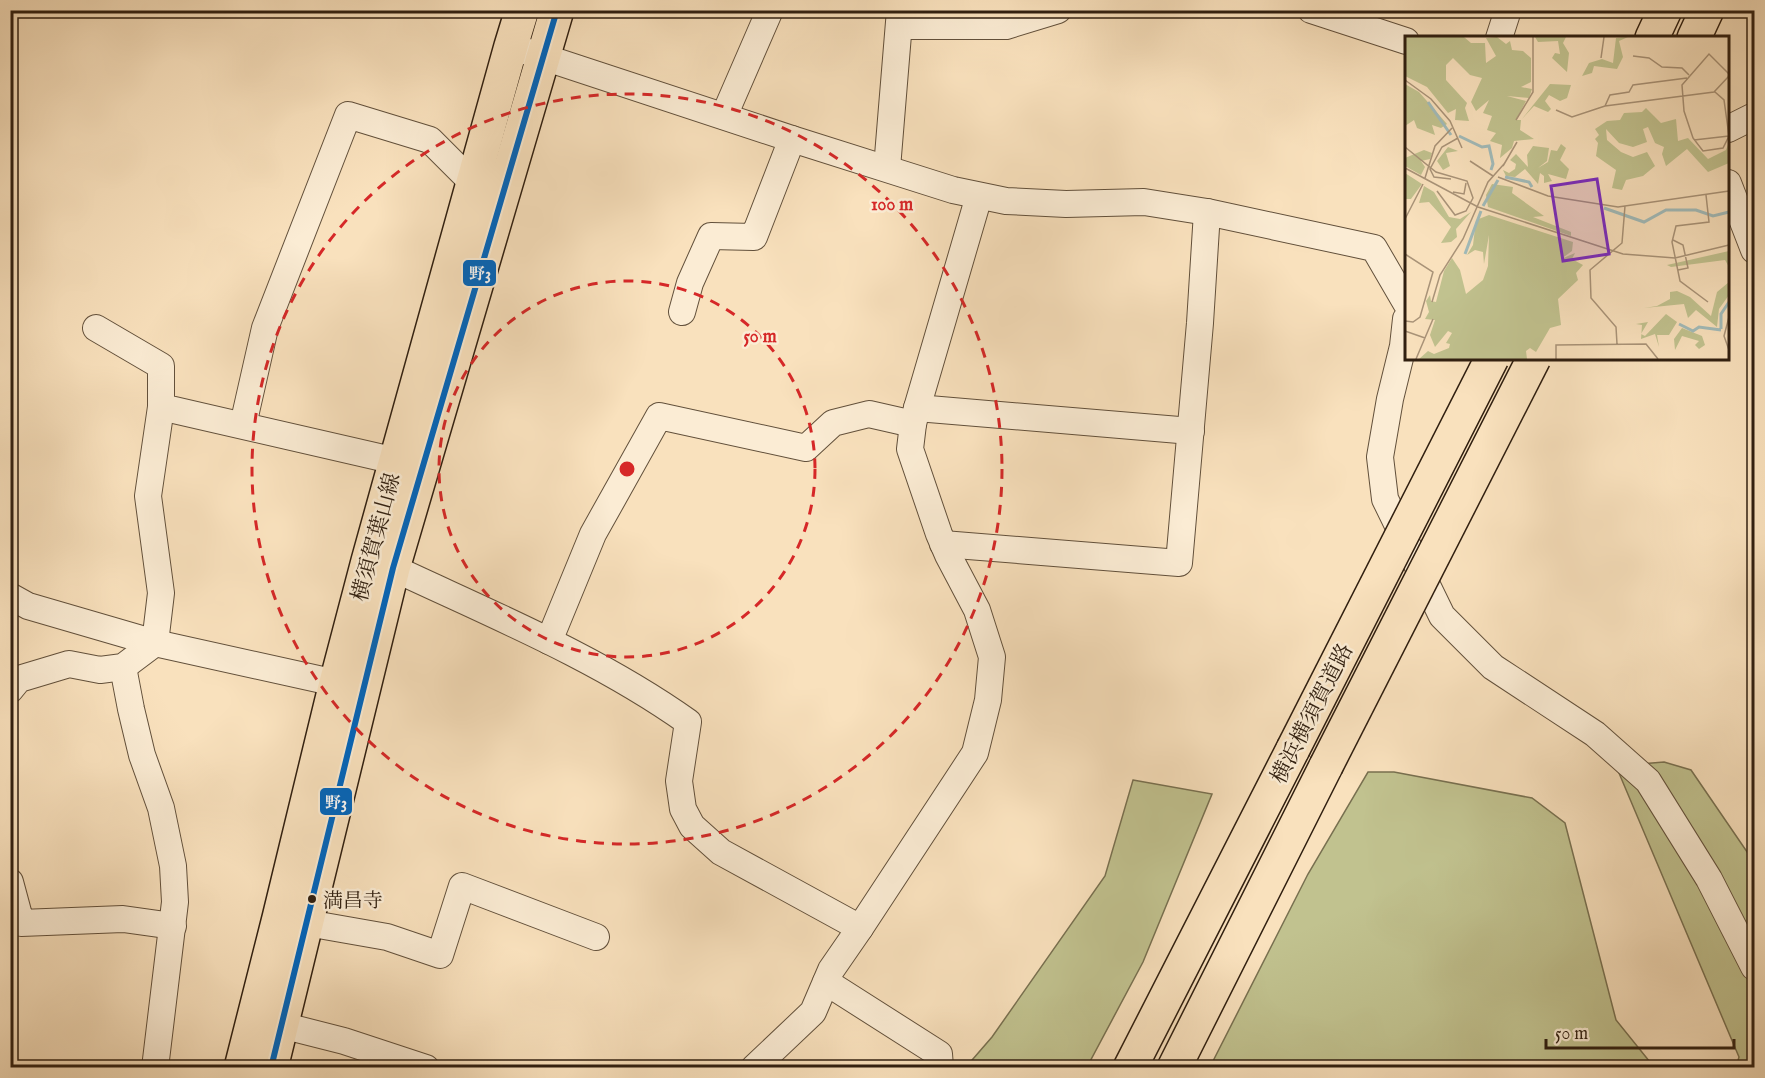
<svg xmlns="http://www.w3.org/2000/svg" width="1765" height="1078" viewBox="0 0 1765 1078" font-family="'IM FELL English','Noto Serif JP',serif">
<rect width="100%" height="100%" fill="#f9e1bd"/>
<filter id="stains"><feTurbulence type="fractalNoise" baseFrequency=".00333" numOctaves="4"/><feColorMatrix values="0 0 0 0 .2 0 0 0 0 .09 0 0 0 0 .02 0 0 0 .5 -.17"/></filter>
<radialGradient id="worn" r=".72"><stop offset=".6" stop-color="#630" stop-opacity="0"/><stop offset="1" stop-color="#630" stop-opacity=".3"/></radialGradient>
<g fill="#c1c28f" stroke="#787050" stroke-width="1.5">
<path d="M 1664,762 L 1691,770 L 1754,862 L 1754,1067 L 1736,1067 L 1739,1057 L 1616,766 Z"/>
<path d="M 1368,772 L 1394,772 L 1532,798 L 1565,823 L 1616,1020 L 1654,1067 L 1210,1067 L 1308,874 Z"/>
<path d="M 1133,780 L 1212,794 L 1143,962 L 1087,1067 L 966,1067 L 992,1037 L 1105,876 Z"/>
</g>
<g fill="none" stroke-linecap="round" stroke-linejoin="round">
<g stroke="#62503b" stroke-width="28">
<g id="street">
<path d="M 1311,10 L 1406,41"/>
<path d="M 899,26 L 1006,26 L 1058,10"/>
<path d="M 1499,38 L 1508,10"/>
<path d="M 525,51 L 792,139 L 953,190 L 1006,201 L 1066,204 L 1144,202 L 1207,212 L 1374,248 L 1406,303"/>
<path d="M 724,116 L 770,10"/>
<path d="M 1728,129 L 1754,116"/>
<path d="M 887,168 L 900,10"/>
<path d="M 1728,183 L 1754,250"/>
<path d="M 682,312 L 690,283 L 711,236 L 754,237 L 792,139"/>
<path d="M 1406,319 L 1403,346 L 1390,399 L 1380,457 L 1385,499 L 1442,616 L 1493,667 L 1595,734 L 1648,781 L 1709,879 L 1754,967"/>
<path d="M 96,328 L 161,366 L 161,407 L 396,461"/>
<path d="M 917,408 L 1191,431"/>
<path d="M 243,425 L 265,328 L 348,115 L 430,140 L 473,183"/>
<path d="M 943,544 L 1179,563 L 1200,323 L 1207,212"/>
<path d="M 375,563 L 393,568 C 493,615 598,658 688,722 L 679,781 L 683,809 L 692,826 L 721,852 L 860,928"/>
<path d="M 10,596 L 28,606 L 155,643 L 336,683"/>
<path d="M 549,641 L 593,534 L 659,416 L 806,448 L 833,423 L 869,414 L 913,424"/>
<path d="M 123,667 L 131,709 L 142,755 L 161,808 L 173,866 L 175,902 L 155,1068"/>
<path d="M 10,690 L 19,679 L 69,664 L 100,670 L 123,667 L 155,643 L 161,593 L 148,496 L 161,407"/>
<path d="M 10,882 L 21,923 L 123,919 L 173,926"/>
<path d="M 290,920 L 387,937 L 440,955 L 462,886 L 596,937"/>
<path d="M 826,982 L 939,1054 L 940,1067"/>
<path d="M 265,1021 L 344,1041 L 426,1068"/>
<path d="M 754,1068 L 813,1012 L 831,970 L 860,928 L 975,753 L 988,700 L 992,657 L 977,610 L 948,555 L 939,534 L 910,449 L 913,424 L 917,408 L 979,196"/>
</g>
</g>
<g stroke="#301f10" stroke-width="36">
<g id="primary">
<path d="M 241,1068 L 279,918 L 336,683 L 368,561 L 511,46 L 522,10"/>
<path d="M 271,1068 L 393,568 L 557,10"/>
</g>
</g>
<g stroke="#301f10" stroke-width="36">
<g id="highway">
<path d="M 1652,38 L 1665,10"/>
<path d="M 1694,38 L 1707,10"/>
<path d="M 1130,1068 L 1293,749"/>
<path d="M 1174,1068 L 1326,766"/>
</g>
</g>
<use href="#street" stroke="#fbecd4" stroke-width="26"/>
<use href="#primary" stroke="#f9e1bd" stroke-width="33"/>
<use href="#highway" stroke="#f9e1bd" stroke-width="33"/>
<g stroke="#301f10" stroke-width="36" stroke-linecap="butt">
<g id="highway-bridge">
<path d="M 1293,749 L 1492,358"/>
<path d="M 1326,766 L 1534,358"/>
</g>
</g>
<use href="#highway-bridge" stroke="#f9e1bd" stroke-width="33"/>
<g stroke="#fbecd4" stroke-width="10">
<path id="bus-1" d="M 271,1068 L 393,568 L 557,10"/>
</g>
<use href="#bus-1" stroke="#0065bd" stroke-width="6"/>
</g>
<g fill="none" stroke="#d62828" stroke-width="3" stroke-dasharray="10 8">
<circle cx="627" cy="469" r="188"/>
<circle cx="627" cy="469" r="375"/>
</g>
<circle fill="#301f10" stroke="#fbecd4" stroke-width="2" cx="312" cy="899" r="5"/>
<g text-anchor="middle" stroke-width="5" stroke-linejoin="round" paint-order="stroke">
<g font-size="20" fill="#301f10" stroke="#fbecd4" text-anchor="start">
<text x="323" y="907">満昌寺</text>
</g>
<g font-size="22" fill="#301f10" stroke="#fbecd4">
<text transform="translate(375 537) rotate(-75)" y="8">横須賀葉山線</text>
<text transform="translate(1311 713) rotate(-63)" y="8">横浜横須賀道路</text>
</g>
</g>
<g transform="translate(1405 36)">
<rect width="324" height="324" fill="#f9e1bd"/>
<path d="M 0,1 L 59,1 L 66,7 L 80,7 L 81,27 L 91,20 L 81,2 L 92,1 L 101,8 L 105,5 L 107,14 L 118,15 L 126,22 L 126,46 L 116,51 L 127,53 L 124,62 L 102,60 L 121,65 L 111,84 L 116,84 L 115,94 L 129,103 L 109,105 L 107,112 L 95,122 L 97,109 L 85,105 L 91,97 L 82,94 L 87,80 L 78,77 L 84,64 L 71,75 L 66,66 L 77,42 L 65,39 L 48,22 L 41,29 L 41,44 L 62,67 L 60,72 L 64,85 L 50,84 L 51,73 L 43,77 L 22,51 L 0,40 ZM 130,1 L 161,1 L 158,7 L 164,17 L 162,36 L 147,22 L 150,17 L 155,18 L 153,5 L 133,6 ZM 223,1 L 214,5 L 218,21 L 212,33 L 189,30 L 187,37 L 177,40 L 184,27 L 197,23 L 208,27 L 211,2 ZM 0,48 L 14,56 L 42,88 L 36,92 L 27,89 L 30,99 L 12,92 L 9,84 L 0,90 ZM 145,48 L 166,49 L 162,62 L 155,65 L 144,59 L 140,65 L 146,73 L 143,76 L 129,70 L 117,83 ZM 241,72 L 256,87 L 271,83 L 273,105 L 283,102 L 303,123 L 321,114 L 324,106 L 324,127 L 303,136 L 282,113 L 261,130 L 257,118 L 259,111 L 250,107 L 243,91 L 238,93 L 242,106 L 228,111 L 214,107 L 201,93 L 202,104 L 216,116 L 228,121 L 242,116 L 250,130 L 238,140 L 221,144 L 217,154 L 207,152 L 211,134 L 191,120 L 193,107 L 190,103 L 194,99 L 190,93 L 202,85 L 215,84 L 219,77 L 237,76 ZM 156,108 L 161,112 L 155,124 L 164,133 L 161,143 L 143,138 L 147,145 L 139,147 L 139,140 L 135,137 L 133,148 L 120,133 L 110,141 L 101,140 L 98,134 L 104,137 L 110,133 L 111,128 L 105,124 L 111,118 L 123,131 L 122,119 L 128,110 L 144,112 L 142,125 L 133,132 L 143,126 L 146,114 L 152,115 ZM 43,111 L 53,115 L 41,117 L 45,130 L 38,134 L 32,125 ZM 19,114 L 27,117 L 25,123 L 16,125 L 20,131 L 16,139 L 0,130 L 0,122 ZM 0,137 L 17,148 L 6,163 L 0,163 ZM 87,148 L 108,151 L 107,157 L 139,180 L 128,181 L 166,196 L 166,200 L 83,171 L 81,159 ZM 19,150 L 29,156 L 44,181 L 55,183 L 66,176 L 51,193 L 52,201 L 46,206 L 36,207 L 46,191 L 41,185 L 24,166 L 14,167 ZM 84,179 L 168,206 L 167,215 L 156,223 L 170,217 L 167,223 L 178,229 L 171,237 L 173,244 L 153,263 L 156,289 L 145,292 L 131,316 L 125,312 L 121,315 L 122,323 L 14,323 L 23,315 L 29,318 L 44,312 L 45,308 L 41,307 L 47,297 L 43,295 L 30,311 L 25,299 L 30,284 L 20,283 L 24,276 L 21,265 L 25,259 L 26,265 L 31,266 L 39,235 L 47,222 L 55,234 L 61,258 L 78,244 L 83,230 L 84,199 L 79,228 L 78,216 L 70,214 L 62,219 L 68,209 L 71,184 ZM 324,215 L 324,231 L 320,224 L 266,231 L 262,229 ZM 324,246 L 324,259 L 314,273 L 312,291 L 291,274 L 283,282 L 279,268 L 239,272 L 252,270 L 265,263 L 265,256 L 272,255 L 285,261 L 306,280 L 312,256 ZM 261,278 L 272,286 L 264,299 L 252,299 L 254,311 L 250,298 L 236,303 L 237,289 L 231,288 L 243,286 L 236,298 L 240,300 ZM 277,292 L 297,300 L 300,309 L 294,313 L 290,309 L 294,305 L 277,300 L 270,314 L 269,303 Z" fill="#c1c28f"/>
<path fill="none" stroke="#a1bbba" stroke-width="3" d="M 23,66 L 46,99M 54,100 L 77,111 L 84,110 L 88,128 L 86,134M 100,141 L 124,146 L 127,151M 78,170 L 93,144M 199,172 L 239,186 L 261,174 L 291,174 L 308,180 L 324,176M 60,218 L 76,175M 274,288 L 288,295 L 294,291 L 316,294M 316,293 L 316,278 L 324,266"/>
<path fill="none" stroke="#a99378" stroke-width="1.5" d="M 228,20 L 244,22 L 257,31 L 277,32 L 284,39M 196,22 L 199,1M 0,44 L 26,63 L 45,85 L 57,112M 310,56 L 319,64 L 324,100 L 318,112 L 298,115 L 288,102 L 279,75 L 277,49 L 304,18 L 324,38M 200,70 L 205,59 L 224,56 L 228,49 L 282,42M 151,74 L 167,81 L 200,70 L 309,56 L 324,40M 111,84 L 128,56 L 128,1M 289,104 L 324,100M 0,111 L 31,136 L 62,145 L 68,162 L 61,175 L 50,179 L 32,155M 65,125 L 88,140M 98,130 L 112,106M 0,132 L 73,171 L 218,218 L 270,222 L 324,209M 93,141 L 143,160 L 213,171 L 324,155M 20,142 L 30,110 L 47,92M 46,143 L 29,141 L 25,133 L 37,111 L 53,102M 48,156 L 59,158 L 61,147M 301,159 L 304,186 L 271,190 L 267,206 L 275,245 L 303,266M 0,183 L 18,148M 268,204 L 278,209 L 283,232 L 273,234M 0,218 L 28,236 L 15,281 L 8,286 L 0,285M 27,266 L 35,239 L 58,203 L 83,146 L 99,128M 324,281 L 319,300 L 324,314M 0,295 L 20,302M 212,308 L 211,291 L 186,262 L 185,234 L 217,207 L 220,170M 11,323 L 28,283M 151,323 L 151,309 L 241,308 L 253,323"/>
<path fill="#7b2cbf" fill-opacity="0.15" stroke="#7b2cbf" stroke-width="3" d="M 192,143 L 204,218 L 158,225 L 146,150 Z"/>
<rect width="324" height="324" fill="none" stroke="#301f10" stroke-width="3"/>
</g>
<circle cx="627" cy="469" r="9" fill="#d62828" stroke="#fbecd4" stroke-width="3"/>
<g font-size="18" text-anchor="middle" font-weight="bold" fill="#d62828" stroke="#fbecd4" stroke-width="5" stroke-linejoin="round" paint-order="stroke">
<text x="892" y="210">100 m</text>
<text x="760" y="342">50 m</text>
</g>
<g stroke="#fbecd4" stroke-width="2">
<rect x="462" y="259" width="35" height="28" rx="6" fill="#0065bd"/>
<rect x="319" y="787" width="34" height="29" rx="6" fill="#0065bd"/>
</g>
<g font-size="16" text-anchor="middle" font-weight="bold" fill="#fff">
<text x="480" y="279">野3</text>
<text x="336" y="808">野3</text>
</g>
<rect width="1765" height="1078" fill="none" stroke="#f9e1bd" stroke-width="36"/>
<rect x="12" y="12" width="1741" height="1054" fill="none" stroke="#301f10" stroke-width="3"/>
<rect x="18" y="18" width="1729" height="1042" fill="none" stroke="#301f10" stroke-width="1.5"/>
<path d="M1546 1039v9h188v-9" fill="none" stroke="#301f10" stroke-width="3"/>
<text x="1555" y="1039" font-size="18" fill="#301f10" stroke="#fbecd4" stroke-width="4.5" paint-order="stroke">50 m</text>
<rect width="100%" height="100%" filter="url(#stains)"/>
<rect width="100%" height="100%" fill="url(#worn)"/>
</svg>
